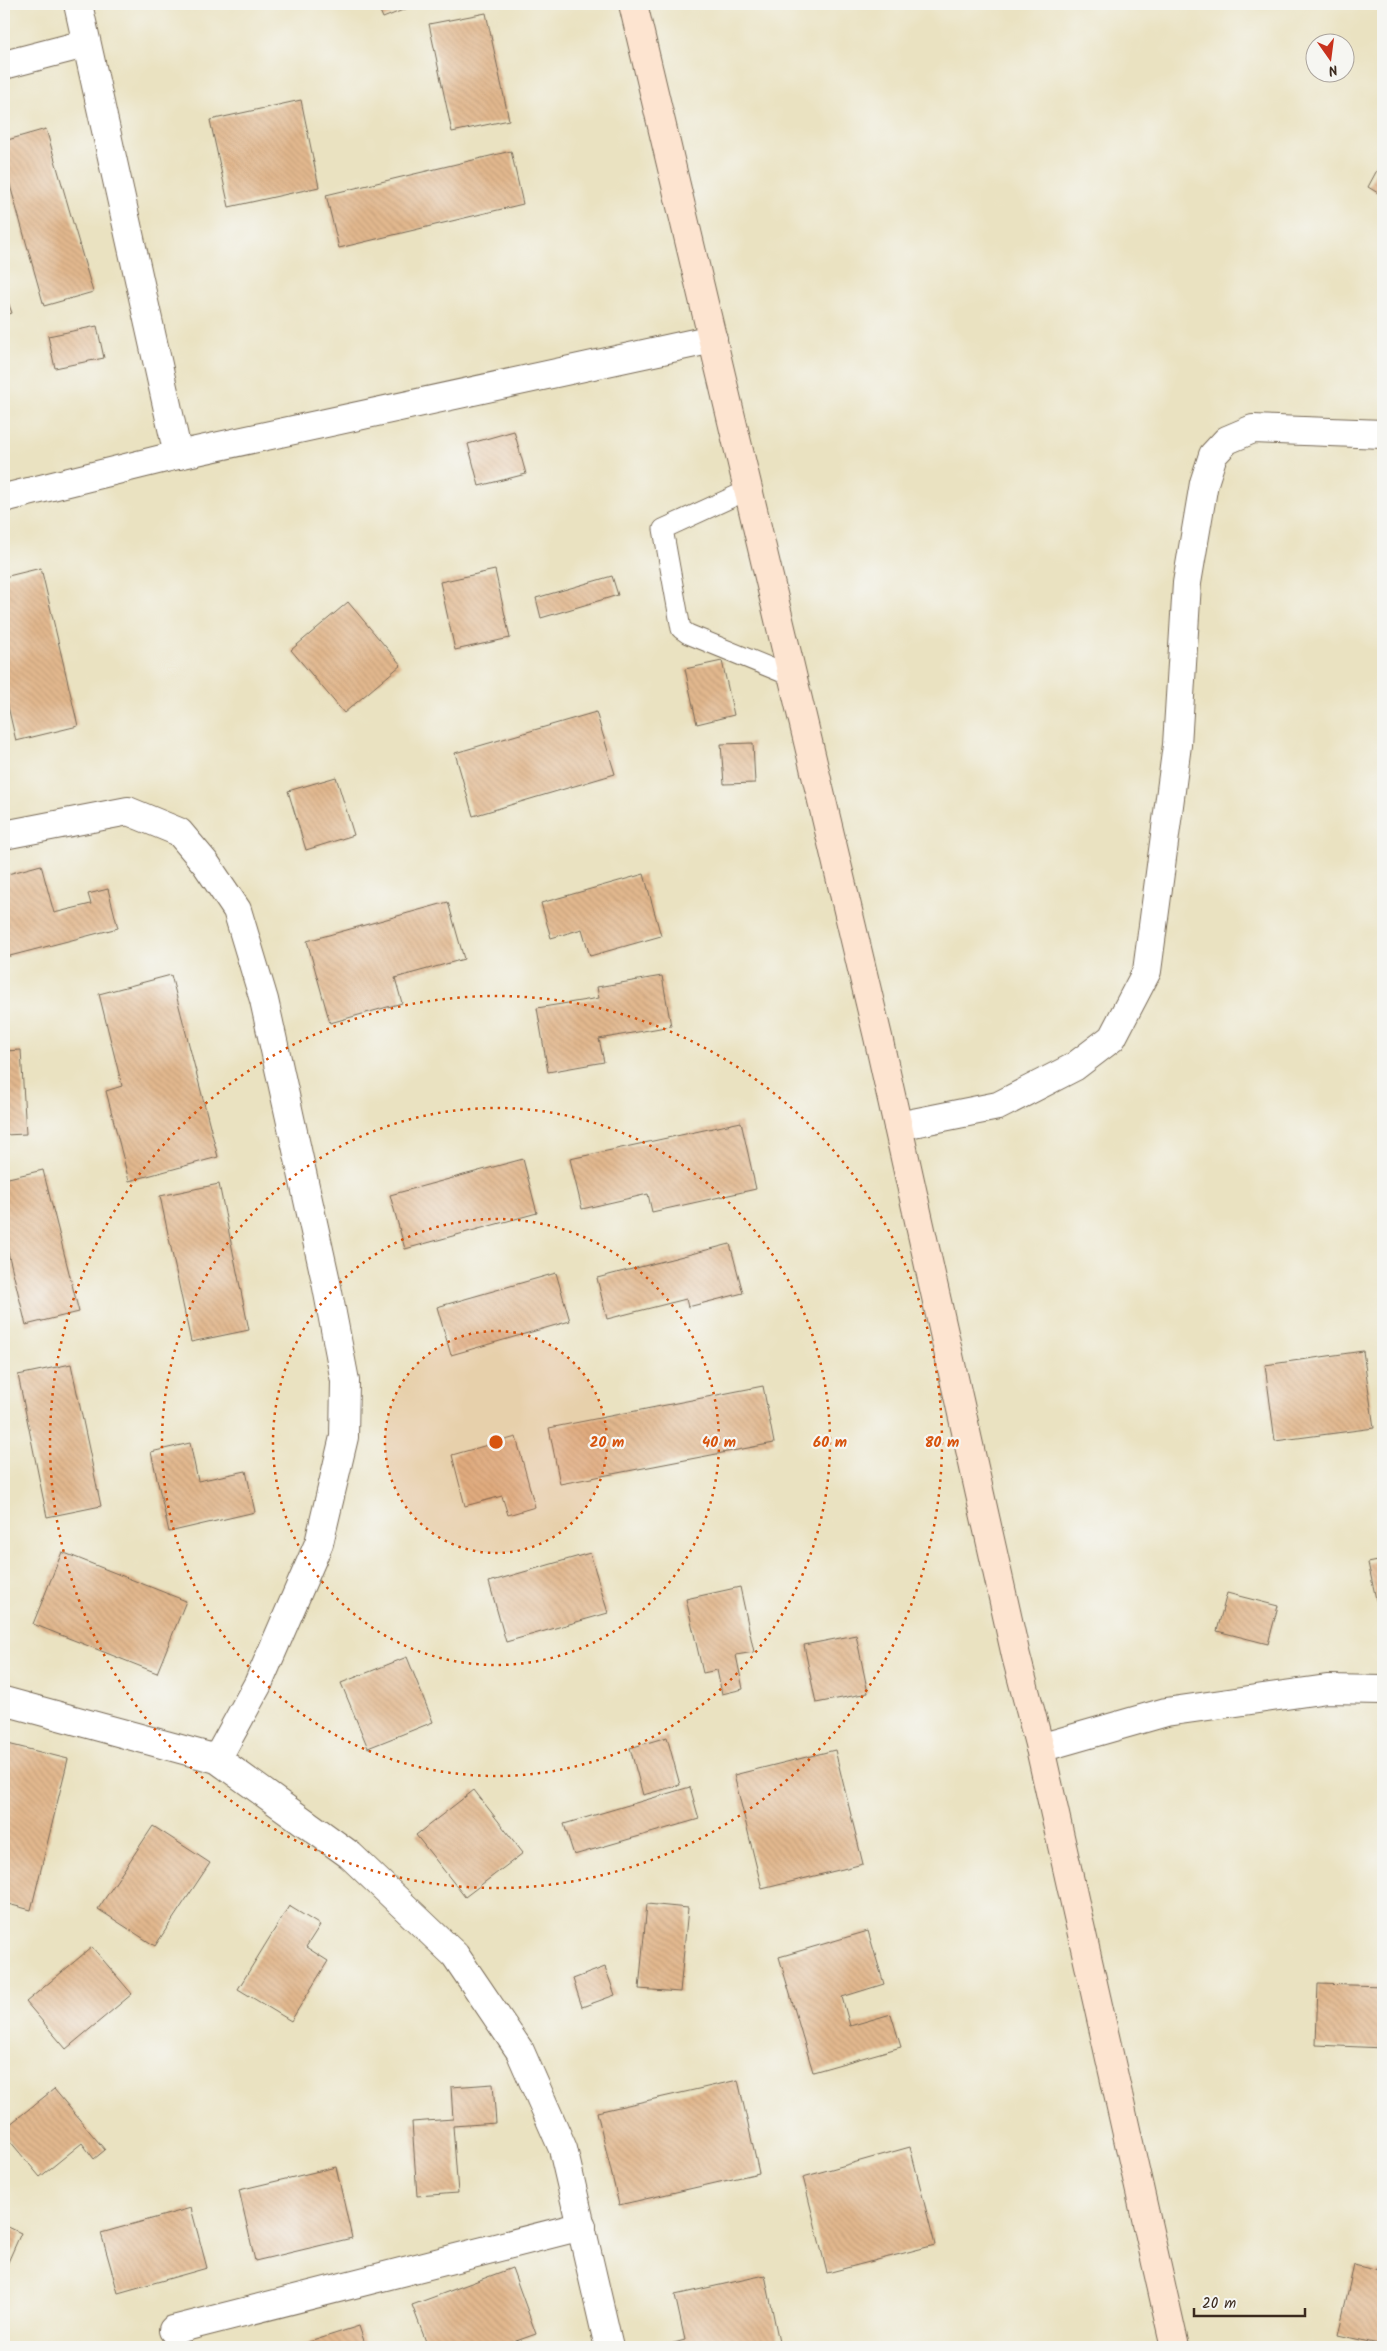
<svg xmlns="http://www.w3.org/2000/svg" width="1387" height="2351" viewBox="0 0 1387 2351" font-family="Kalam,sans-serif">
<defs>
<pattern id="building-back-hatch" width="6" height="6" patternUnits="userSpaceOnUse" patternTransform="scale(1.25)"><rect width="6" height="6" fill="#e2b88e"/><path d="M-1 5l2 2M0 0l6 6M5-1l2 2" fill="none" stroke="#c39e7a"/></pattern>
</defs>
<rect width="100%" height="100%" fill="#f6f6f2"/>
<filter id="ink" filterUnits="userSpaceOnUse"><feTurbulence type="fractalNoise" baseFrequency=".02" numOctaves="2"/><feDisplacementMap in="SourceGraphic" scale="10" xChannelSelector="R" yChannelSelector="G"/><feConvolveMatrix kernelMatrix="1 2 1 2 8 2 1 2 1" color-interpolation-filters="sRGB"/></filter>
<filter id="wash" filterUnits="userSpaceOnUse"><feTurbulence type="fractalNoise" baseFrequency=".0096" numOctaves="4" result="noise"/><feDisplacementMap in="SourceGraphic" scale="20" xChannelSelector="R" yChannelSelector="G"/><feGaussianBlur stdDeviation="1.12" result="paint"/><feColorMatrix in="noise" values="0 0 0 0 0 0 0 0 0 0 0 0 0 0 0 0 0 1.4 0 .05"/><feComposite in="paint" operator="in"/></filter>
<g filter="url(#wash)">
<rect width="100%" height="100%" fill="#eae2c1"/>
<g id="blocks">
<g fill="url(#building-back-hatch)">
<path d="M 377,4 L 418,4 L 383,18 Z"/>
<path d="M 486,13 L 509,120 L 452,132 L 429,24 Z"/>
<path d="M 301,100 L 319,187 L 229,207 L 210,120 Z"/>
<path d="M 46,129 L 93,292 L 44,306 L 4,164 L 4,141 Z"/>
<path d="M 511,151 L 523,204 L 339,248 L 326,195 Z"/>
<path d="M 1383,159 L 1383,196 L 1368,187 Z"/>
<path d="M 4,291 L 12,313 L 4,316 Z"/>
<path d="M 97,326 L 104,358 L 55,368 L 48,336 Z"/>
<path d="M 514,431 L 526,474 L 479,486 L 468,444 Z"/>
<path d="M 41,568 L 78,726 L 16,741 L 4,689 L 4,577 Z"/>
<path d="M 495,570 L 510,638 L 455,650 L 440,582 Z"/>
<path d="M 612,576 L 618,595 L 541,618 L 536,598 Z"/>
<path d="M 348,602 L 401,665 L 344,713 L 291,650 Z"/>
<path d="M 722,661 L 734,715 L 697,724 L 685,669 Z"/>
<path d="M 596,712 L 615,774 L 473,816 L 455,753 Z"/>
<path d="M 753,743 L 755,783 L 724,784 L 721,744 Z"/>
<path d="M 336,777 L 354,835 L 306,850 L 288,791 Z"/>
<path d="M 41,865 L 54,913 L 91,904 L 88,894 L 108,889 L 118,928 L 6,957 L 4,948 L 4,875 Z"/>
<path d="M 644,874 L 661,936 L 590,956 L 582,929 L 551,938 L 541,903 Z"/>
<path d="M 448,902 L 464,959 L 395,978 L 402,1003 L 330,1023 L 307,941 Z"/>
<path d="M 171,975 L 218,1157 L 129,1181 L 106,1091 L 122,1086 L 99,994 Z"/>
<path d="M 662,976 L 671,1026 L 599,1039 L 604,1062 L 548,1072 L 537,1008 L 599,998 L 597,987 Z"/>
<path d="M 21,1050 L 26,1134 L 4,1135 L 4,1051 Z"/>
<path d="M 741,1122 L 756,1189 L 652,1212 L 648,1194 L 582,1209 L 570,1159 Z"/>
<path d="M 523,1159 L 537,1213 L 405,1249 L 390,1195 Z"/>
<path d="M 43,1170 L 79,1312 L 26,1325 L 4,1236 L 4,1179 Z"/>
<path d="M 219,1184 L 249,1330 L 191,1342 L 160,1196 Z"/>
<path d="M 730,1244 L 743,1293 L 688,1307 L 686,1299 L 607,1319 L 597,1278 Z"/>
<path d="M 556,1273 L 570,1321 L 451,1355 L 437,1307 Z"/>
<path d="M 1363,1351 L 1374,1428 L 1275,1441 L 1265,1365 Z"/>
<path d="M 71,1364 L 101,1506 L 47,1517 L 18,1375 Z"/>
<path d="M 763,1386 L 774,1443 L 560,1484 L 549,1428 Z"/>
<path d="M 516,1437 L 535,1507 L 508,1515 L 502,1496 L 465,1506 L 452,1455 Z"/>
<path d="M 190,1443 L 198,1481 L 246,1471 L 255,1512 L 169,1532 L 151,1452 Z"/>
<path d="M 62,1552 L 186,1601 L 157,1673 L 33,1624 Z"/>
<path d="M 590,1553 L 608,1613 L 506,1642 L 489,1582 Z"/>
<path d="M 1383,1560 L 1383,1622 L 1381,1622 L 1368,1563 Z"/>
<path d="M 740,1587 L 754,1652 L 736,1655 L 743,1689 L 722,1694 L 717,1670 L 703,1673 L 686,1599 Z"/>
<path d="M 1227,1593 L 1278,1606 L 1268,1644 L 1217,1631 Z"/>
<path d="M 856,1635 L 868,1693 L 816,1703 L 804,1645 Z"/>
<path d="M 407,1657 L 433,1722 L 368,1748 L 341,1683 Z"/>
<path d="M 667,1737 L 680,1785 L 643,1795 L 630,1748 Z"/>
<path d="M 4,1743 L 68,1759 L 31,1910 L 4,1903 Z"/>
<path d="M 835,1750 L 863,1864 L 762,1889 L 734,1775 Z"/>
<path d="M 690,1787 L 699,1819 L 574,1855 L 564,1824 Z"/>
<path d="M 474,1790 L 523,1853 L 465,1897 L 416,1835 Z"/>
<path d="M 153,1826 L 210,1863 L 155,1946 L 98,1909 Z"/>
<path d="M 647,1904 L 688,1908 L 680,1992 L 639,1989 Z"/>
<path d="M 289,1906 L 320,1925 L 306,1947 L 328,1961 L 291,2021 L 238,1989 Z"/>
<path d="M 868,1931 L 884,1984 L 842,1997 L 850,2026 L 891,2014 L 901,2047 L 813,2072 L 779,1957 Z"/>
<path d="M 92,1947 L 132,1994 L 66,2049 L 26,2002 Z"/>
<path d="M 605,1967 L 615,1995 L 582,2007 L 573,1979 Z"/>
<path d="M 1318,1984 L 1383,1986 L 1383,2048 L 1316,2045 Z"/>
<path d="M 738,2080 L 759,2173 L 619,2205 L 597,2112 Z"/>
<path d="M 493,2084 L 496,2123 L 453,2126 L 458,2193 L 417,2196 L 412,2122 L 453,2119 L 451,2087 Z"/>
<path d="M 54,2089 L 105,2150 L 94,2159 L 82,2143 L 40,2177 L 4,2134 L 4,2129 Z"/>
<path d="M 910,2147 L 935,2245 L 827,2273 L 803,2177 Z"/>
<path d="M 336,2167 L 352,2238 L 255,2261 L 239,2190 Z"/>
<path d="M 191,2208 L 207,2268 L 118,2293 L 101,2233 Z"/>
<path d="M 4,2225 L 21,2233 L 4,2271 Z"/>
<path d="M 1354,2265 L 1383,2272 L 1383,2345 L 1338,2335 Z"/>
<path d="M 512,2268 L 536,2334 L 499,2347 L 428,2347 L 412,2305 Z"/>
<path d="M 765,2275 L 780,2347 L 659,2347 L 685,2340 L 675,2295 Z"/>
<path d="M 359,2326 L 366,2347 L 294,2347 Z"/>
</g>
</g>
</g>
<g filter="url(#ink)">
<use href="#blocks" fill-opacity="0" stroke="#786a57" stroke-width="1"/>
<g fill="none" stroke-linecap="round" stroke-linejoin="round">
<g stroke="#786a57" stroke-width="21">
<path id="lane" d="M 748,490 L 663,529 L 681,629 L 688,634 L 793,677"/>
</g>
<g stroke="#786a57" stroke-width="30">
<g id="street">
<path d="M 78,4 L 178,455"/>
<path d="M 4,65 L 85,44"/>
<path d="M 4,498 L 178,455 L 713,339"/>
<path d="M 4,835 L 128,811 L 179,832 L 206,864 L 237,910 L 264,1000 L 325,1277 L 345,1381 L 344,1437 L 319,1543 L 258,1684 L 217,1759"/>
<path d="M 898,1126 L 998,1106 L 1074,1067 L 1112,1038 L 1147,971 L 1177,745 L 1187,583 L 1204,483 L 1213,455 L 1227,440 L 1253,429 L 1383,434"/>
<path d="M 4,1701 L 217,1759 L 350,1855 L 455,1955 L 520,2051 L 563,2149 L 609,2347"/>
<path d="M 1040,1748 L 1166,1712 L 1327,1689 L 1383,1690"/>
<path d="M 173,2330 L 582,2226"/>
</g>
</g>
<g stroke="#786a57" stroke-width="30">
<path id="secondary" d="M 633,4 L 878,1037 L 1016,1656 L 1040,1748 L 1175,2347"/>
</g>
<use href="#lane" stroke="#fff" stroke-width="19"/>
<use href="#street" stroke="#fff" stroke-width="28"/>
<use href="#secondary" stroke="#fde4d0" stroke-width="28"/>
</g>
</g>
<circle cx="496" cy="1442" r="111" fill="#d7540e" fill-opacity=".12"/>
<g fill="none" stroke="#d7540e" stroke-width="2.5" stroke-dasharray="2.5 5">
<circle cx="496" cy="1442" r="111"/>
<circle cx="496" cy="1442" r="223"/>
<circle cx="496" cy="1442" r="334"/>
<circle cx="496" cy="1442" r="446"/>
</g>
<circle cx="496" cy="1442" r="8" fill="#d7540e" stroke="#f6f6f2" stroke-width="2.5"/>
<g font-size="15" text-anchor="middle" font-weight="bold" fill="#d7540e" stroke="#f6f6f2" stroke-width="4.5" stroke-linejoin="round" paint-order="stroke">
<text x="607" y="1447">20 m</text>
<text x="719" y="1447">40 m</text>
<text x="830" y="1447">60 m</text>
<text x="942" y="1447">80 m</text>
</g>
<rect width="1387" height="2351" fill="none" stroke="#f6f6f2" stroke-width="20"/>
<g transform="translate(1330 58) rotate(166)"><circle r="24" fill="#f6f6f2" stroke="#aba49d"/>
<path d="M0-4L9 19L0 12L-9 19Z" fill="#c8321e"/>
<text y="-8" font-size="14" font-weight="bold" text-anchor="middle" fill="#3b2a1e">N</text>
</g>
<path d="M1194 2308v8h111v-8" fill="none" stroke="#3b2a1e" stroke-width="2.5"/>
<text x="1202" y="2308" font-size="15" fill="#3b2a1e" stroke="#f6f6f2" stroke-width="4" paint-order="stroke">20 m</text>
</svg>
